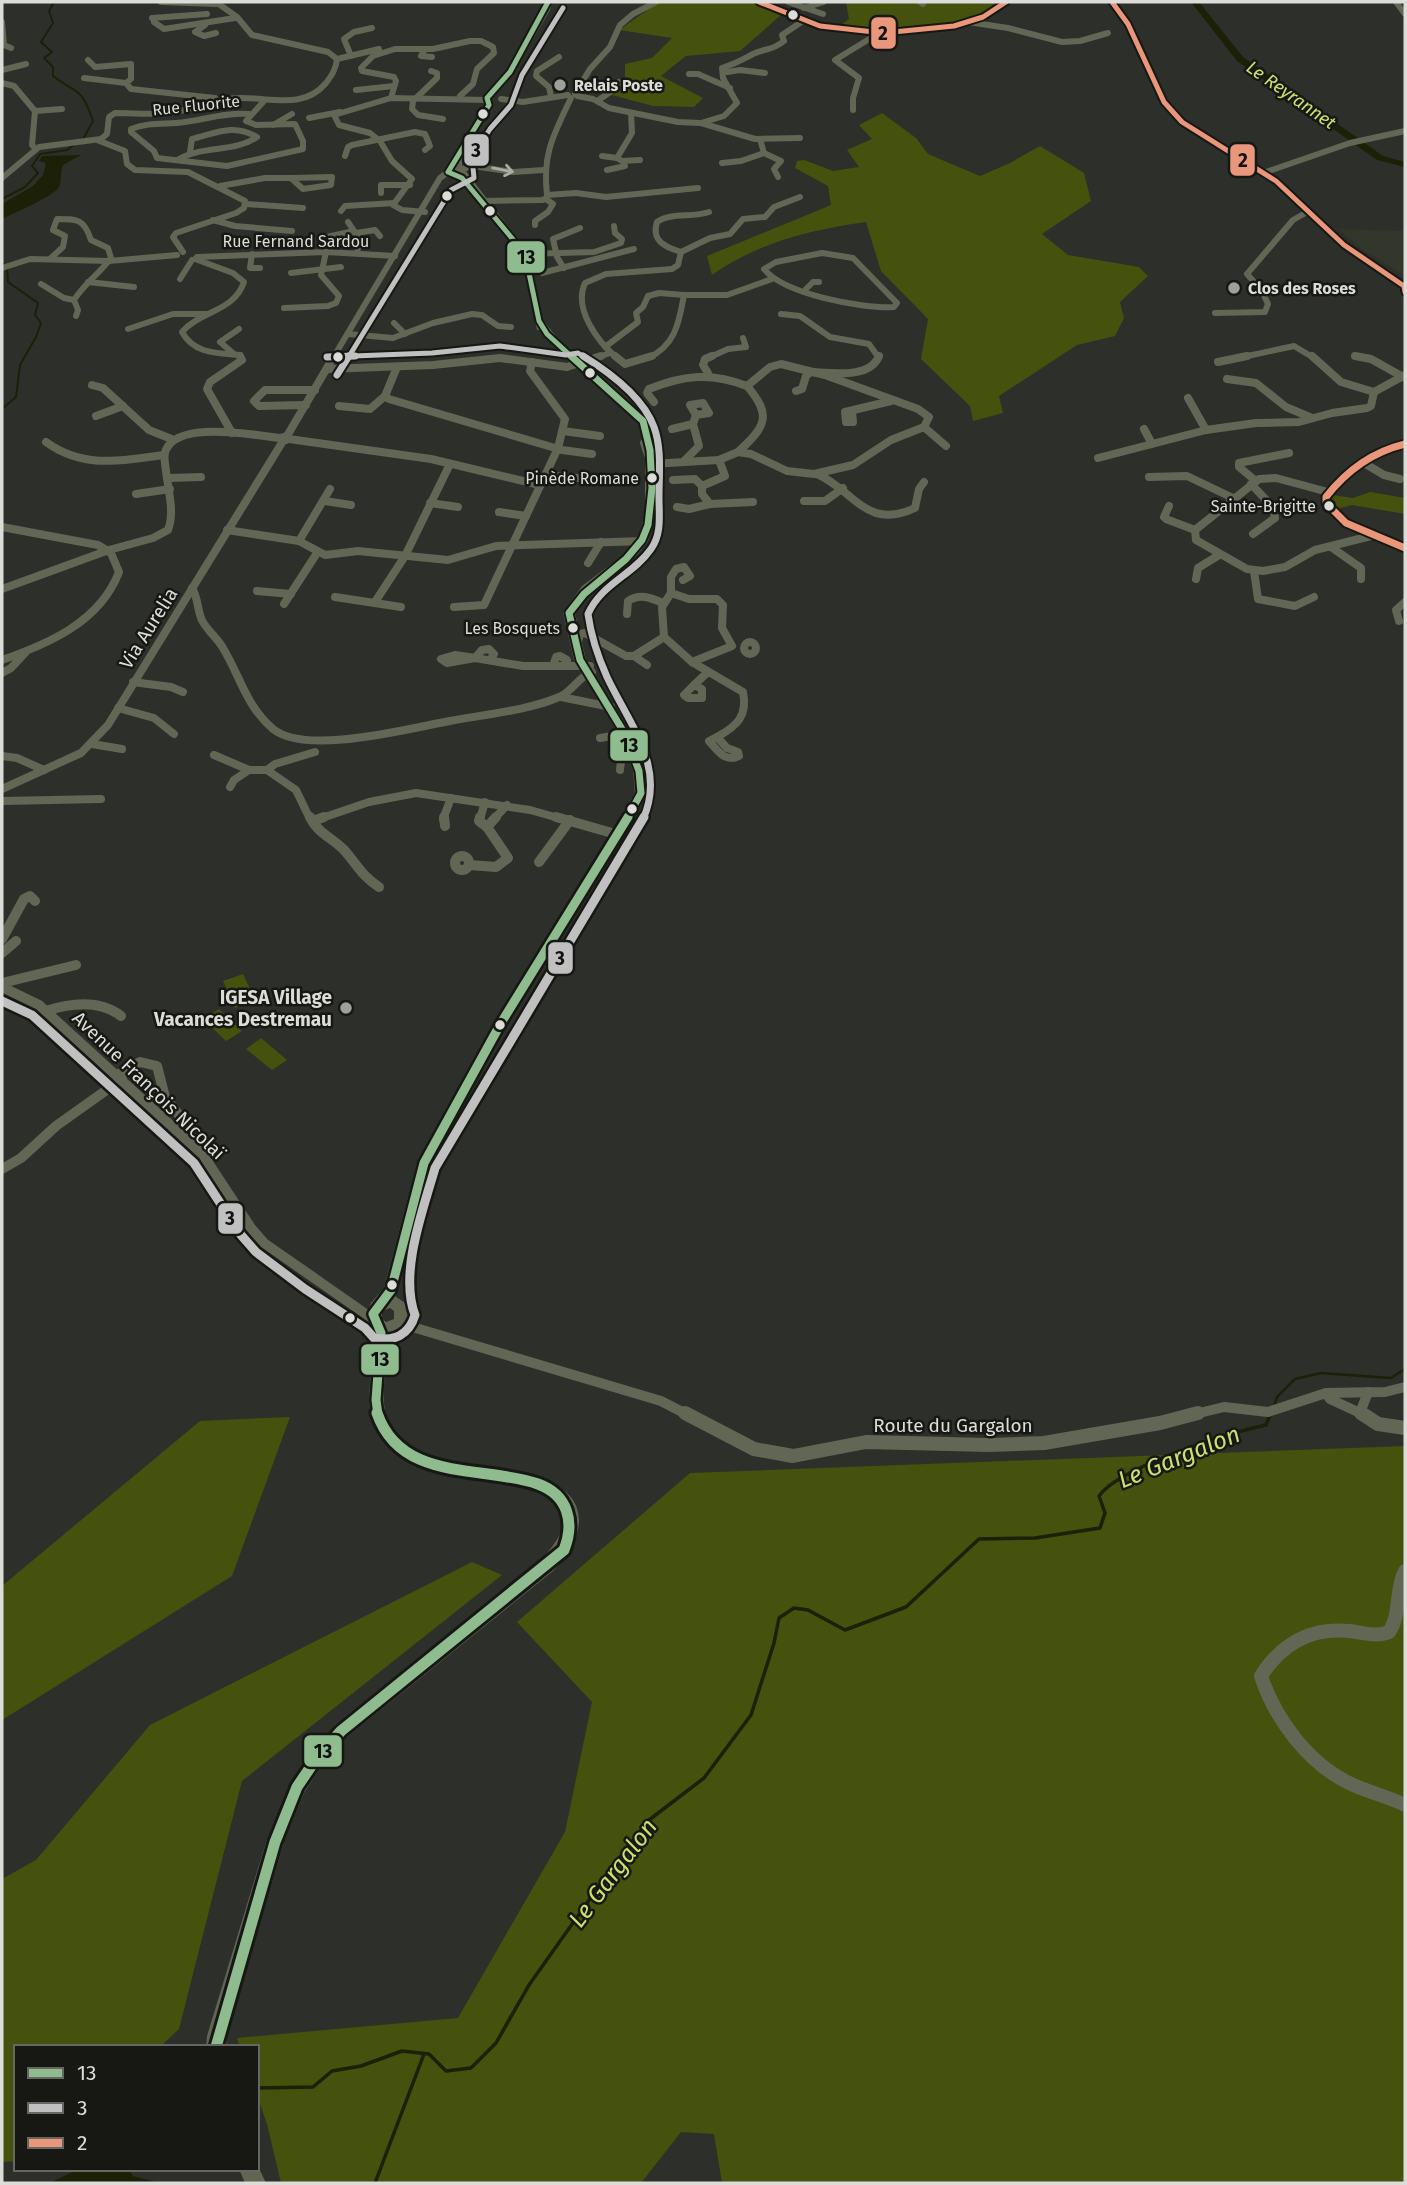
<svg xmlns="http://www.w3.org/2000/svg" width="1407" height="2185" viewBox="0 0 1407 2185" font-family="'Fira Sans',sans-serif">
<rect width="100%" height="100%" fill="#2d2f2a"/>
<path fill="#33372b" d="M 1339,229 L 1405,231 L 1405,276 L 1360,248 Z"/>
<g fill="#44520d">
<path d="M 659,2 L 752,2 L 781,15 L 740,51 L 686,56 L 661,76 L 703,98 L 694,107 L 653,106 L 612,95 L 625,77 L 625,64 L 652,58 L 672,38 L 619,30 Z"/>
<path d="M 846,2 L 998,2 L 968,22 L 880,31 L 837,28 L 849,19 Z"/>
<path d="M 882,113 L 916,138 L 928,154 L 980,176 L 1010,163 L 1040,146 L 1084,173 L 1091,201 L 1042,234 L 1068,255 L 1139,267 L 1148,276 L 1120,302 L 1124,318 L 1115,336 L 1077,345 L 999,396 L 1003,413 L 973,421 L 970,406 L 921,359 L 928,319 L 881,271 L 866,222 C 810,230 759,242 712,275 L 707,256 L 831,205 L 828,186 L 795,168 L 797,161 L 804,160 L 833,171 L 859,167 L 847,150 L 872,139 L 859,125 Z"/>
<path d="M 1370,492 L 1405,498 L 1405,514 L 1352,505 L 1337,509 L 1331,502 L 1332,495 L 1353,498 Z"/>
<path d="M 243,974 L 255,1000 L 235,1008 L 223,981 Z"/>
<path d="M 219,1009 L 242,1031 L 226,1041 L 203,1019 Z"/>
<path d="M 261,1038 L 287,1060 L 272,1070 L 246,1049 Z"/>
<path d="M 290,1417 L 232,1576 L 2,1720 L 2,1586 L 200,1421 Z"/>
<path d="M 1405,1446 L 1405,2183 L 722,2183 L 714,2134 L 681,2132 L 641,2183 L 281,2183 L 267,2124 L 257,2095 L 257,2047 L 240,2047 L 237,2038 L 458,2018 L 565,1832 L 592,1702 L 517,1622 L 690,1473 Z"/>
<path d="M 472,1562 L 502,1575 L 242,1781 L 179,2029 L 160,2047 L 16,2047 L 16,2161 L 2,2162 L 2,1879 L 36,1860 L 150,1725 Z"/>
</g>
<g fill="#1b2007">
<path d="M 81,155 L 63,165 C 60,173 62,180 59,187 C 54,196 14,213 2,219 L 2,204 L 33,186 L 43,175 L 46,163 L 39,161 L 42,156 Z"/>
<path d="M 78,2169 L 129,2169 L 133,2176 L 160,2183 L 50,2183 Z"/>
</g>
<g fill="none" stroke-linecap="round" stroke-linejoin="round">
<g stroke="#1b2007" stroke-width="2">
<path d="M 54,2 L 49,11 L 53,23 L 41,42 L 52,52 L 44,58 L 53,67 L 53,76 C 78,95 81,86 93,121 L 83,139"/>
<path d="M 2,199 L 25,187 L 38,173 L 32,166 L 40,154 L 67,150 L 75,144"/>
<path d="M 2,263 L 7,267 L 8,282 L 38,303 L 35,315 L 41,323 L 36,337 L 20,365 L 16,397 L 2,409"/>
</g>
<path stroke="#1b2007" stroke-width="2.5" d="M 1274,1406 L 1277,1397 L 1295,1379 L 1321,1373 L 1391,1378 L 1405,1369"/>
<g stroke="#1b2007" stroke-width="3.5">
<path d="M 257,2088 L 313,2087 L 332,2071 L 361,2066 L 402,2051 L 429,2054 L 446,2071 L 471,2068 L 496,2043 L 529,1985 L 616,1862 L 649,1820 L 704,1778 L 751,1715 L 774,1643 L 779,1618 L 794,1608 L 808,1610 L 845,1630 L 906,1607 L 979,1539 L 1035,1538 L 1100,1528 L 1105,1513 L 1099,1496 C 1119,1467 1229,1433 1266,1425 L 1270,1415"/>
<path d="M 375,2183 L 424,2054"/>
</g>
<path fill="#1b2007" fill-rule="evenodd" d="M 1191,2 L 1199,2 L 1243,57 L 1383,156 L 1405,162 L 1405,167 L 1377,160 L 1237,61 Z"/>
<g stroke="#626655" stroke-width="6">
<path d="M 161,2 L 216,4"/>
<path d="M 788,2 L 823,14"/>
<path d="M 920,2 L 923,4"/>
<path d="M 1396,2 L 1405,14"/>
<path d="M 804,8 L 824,2"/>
<path d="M 152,18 L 207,14"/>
<path d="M 2,22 L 4,45 L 11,48"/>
<path d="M 154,22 L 164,29 L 235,18"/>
<path d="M 968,22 L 1008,28 L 1062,42 L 1080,41 L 1108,33"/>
<path d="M 205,25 L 195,32 L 204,36 L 216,33"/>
<path d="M 425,49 L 421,56 L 432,57"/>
<path d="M 351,56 L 344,39 L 354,32 L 372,28"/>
<path d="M 337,59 L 379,49"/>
<path d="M 88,60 L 95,67 L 131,64 L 131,79 L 126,83 L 131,89 L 215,98"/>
<path d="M 2,70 L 26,64"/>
<path d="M 431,71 L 437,73 L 437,78 L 413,101 L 412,109 L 418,115 L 443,119"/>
<path d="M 727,72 L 740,70 L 765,73"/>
<path d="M 689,74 L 698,74 L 730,88"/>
<path d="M 84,78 L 126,83"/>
<path d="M 2,83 L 14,86 L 35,111 L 32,145 L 36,149"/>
<path d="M 356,90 L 394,86"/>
<path d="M 575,94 L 590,69 L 610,47 L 620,25 L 633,14 L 656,2"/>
<path d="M 551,96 L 549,87 L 536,76 L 537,71 L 559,57"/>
<path d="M 577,96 L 593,99 L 609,108 L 678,122 L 701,123 L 755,139 L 800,138"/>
<path d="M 391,98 L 396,81 L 394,77 L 362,71 L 361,68 L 373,56 L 395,49 L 433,49 L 470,41 L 481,41 L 493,47 L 494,53 L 477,69 L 473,84 L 460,96"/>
<path d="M 501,99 L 523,102 L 568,95"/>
<path d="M 597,101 L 612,91 L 619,82"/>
<path d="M 853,110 L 853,98 L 859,78 L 835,60 L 879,33"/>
<path d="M 35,111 L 62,109"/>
<path d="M 631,113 L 632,133 L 617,158 L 622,161 L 640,160"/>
<path d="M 249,114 C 224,112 201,121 176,123 C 160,124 146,123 131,129 L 131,132 L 154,151 L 157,158 L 227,166 L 303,149 L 303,141 L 295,124 L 256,125 L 246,121 L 264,101"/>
<path d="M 334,115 L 339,125 L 370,133 L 380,141 L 392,161 L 412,179 L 393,205 L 402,210 L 425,212"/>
<path d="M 334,115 L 391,98 L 487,100"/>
<path d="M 309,118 L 340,112"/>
<path d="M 701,123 L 724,116 L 737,103 L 723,78 L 722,68 C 738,63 740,61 753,54 C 765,48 772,51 784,41 L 782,35 L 803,21"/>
<path d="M 273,125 L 292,114"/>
<path d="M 760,139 L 764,153 L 781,161 L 774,169 L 778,177"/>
<path d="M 97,140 L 125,151 L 127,164 L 135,170 L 188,172 L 245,201 L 244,208 L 236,213 L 176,233 L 173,237 L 183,252"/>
<path d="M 345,156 L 348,147 L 352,145 L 415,132 L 425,134 L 430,146 L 425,150"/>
<path d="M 602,156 L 617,158"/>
<path d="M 179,159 C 204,145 234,153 257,137 C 234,123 216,133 192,139 L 190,152"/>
<path d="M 722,163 L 741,161 L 764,153"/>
<path d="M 462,169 L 473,166 L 513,172 L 544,170"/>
<path d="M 607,170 L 625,166"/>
<path d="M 1263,173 L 1350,143 L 1405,131"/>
<path d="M 332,177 L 331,185 L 303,189 L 291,178 Z"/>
<path d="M 2,178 L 39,147 L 101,139 L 107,134 L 109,117 L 115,113 C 133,113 152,115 169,113 C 189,111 208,102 228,99 C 261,93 300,114 326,83 C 332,75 336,69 337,59 L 328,52 L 252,35 L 237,17 L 216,2"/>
<path d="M 220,186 L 265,178 L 291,178"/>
<path d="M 381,193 L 381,185 L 410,185"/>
<path d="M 547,195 C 542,154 554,134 571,98"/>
<path d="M 482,201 L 542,200 L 546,199 L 547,195 L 576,193 L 606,197 L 698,188"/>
<path d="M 246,204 L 303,208"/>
<path d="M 341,211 L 345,206 L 395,203"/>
<path d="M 213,220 L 235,226 L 292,231"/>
<path d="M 348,222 L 360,240 L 357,252"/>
<path d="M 535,225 L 535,221 L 548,212 L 553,204 L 546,199"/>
<path d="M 356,233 L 375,230 L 380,236"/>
<path d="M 322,238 L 354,231"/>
<path d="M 681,252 C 665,247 651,241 657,222 C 670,212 693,218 709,212"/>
<path d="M 822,253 L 853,258 L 897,303 L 894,307 C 862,309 784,294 764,269 L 776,262 Z"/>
<path d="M 252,254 L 250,268 L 260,268"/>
<path d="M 525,254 L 594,252 L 621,243 L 622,239 L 615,233 L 614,226"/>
<path d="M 197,257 L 326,252 L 395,256"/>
<path d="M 51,258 L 63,247 L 65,236 L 53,230 L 57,219 C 78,219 84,219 91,240 L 108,248 L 111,258 C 100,273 84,284 74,300 L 78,310 L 76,316"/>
<path d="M 195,259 L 233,273 L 244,282 C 234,312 201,310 182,332 C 194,354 217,353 240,355 L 241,358"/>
<path d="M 2,268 L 30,259 L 109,261 L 177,255"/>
<path d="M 564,268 L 557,257 L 553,239 L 580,228"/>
<path d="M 291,273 L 341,267"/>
<path d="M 542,273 L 634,249"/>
<path d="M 180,279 L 192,260"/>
<path d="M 88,282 L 134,287"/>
<path d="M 41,284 L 64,298 L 74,300"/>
<path d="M 806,289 L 813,282 L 819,282"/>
<path d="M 284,308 L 328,306 L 336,303 L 339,296 L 321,275 L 326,252"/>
<path d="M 1215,313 L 1265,312 L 1268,304 L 1262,291 L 1247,274 L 1293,220 L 1309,211"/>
<path d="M 781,314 L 800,316 L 830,337 L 869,344 L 879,358"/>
<path d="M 394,323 L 405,334"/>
<path d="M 128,329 L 173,314 L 206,314"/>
<path d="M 348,334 L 393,338 L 433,323 L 472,314 L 482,315 L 498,326 L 511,327"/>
<path d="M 605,347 L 638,322 L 636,313 L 643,307 L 648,296 L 659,293 L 684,295"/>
<path d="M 234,354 L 220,342 L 239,329"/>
<path d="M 1355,356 L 1364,358"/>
<path d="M 333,358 L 440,178 L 448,172"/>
<path d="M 596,358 L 610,353"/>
<path d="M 617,358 C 598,342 573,309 585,283 L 606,274 L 672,269 L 678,265 L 681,252 L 710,238 L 730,234 L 743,219 L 765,217 L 774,207 L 800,197"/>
<path d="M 648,358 C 676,345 679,322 684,295 L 727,295 L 772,279"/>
<path d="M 708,358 L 728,349 L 746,347 L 743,338"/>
<path d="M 1238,358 L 1294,346 L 1314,358"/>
</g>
<g stroke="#626655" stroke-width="8">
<path d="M 615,356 L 625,364 L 652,356"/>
<path d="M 1312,356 L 1341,382 L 1374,392"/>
<path d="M 1355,356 L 1371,359 L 1405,378"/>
<path d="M 1218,362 L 1247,356"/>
<path d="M 781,364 L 825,375 L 918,409 L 929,417 L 924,427 L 891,440 L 853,465 L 814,474 L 787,471 L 751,454 L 738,452 C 765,427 773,416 747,386 L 770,367 Z"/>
<path d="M 397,367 L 385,396 L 389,399 L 562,450 L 592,454"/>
<path d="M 327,369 L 433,365 L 500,358 L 567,367 L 601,356"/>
<path d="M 708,373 L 703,365 L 705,359 L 712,356"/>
<path d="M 1227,379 L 1256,383 L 1286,407 L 1312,418"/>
<path d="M 92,385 L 103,388 L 149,430 L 174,440"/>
<path d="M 796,391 L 802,389 L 806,376 L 811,372 C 832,373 870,379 879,356"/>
<path d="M 1188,398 L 1206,430"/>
<path d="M 654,402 L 647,393 L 649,389 C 684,375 711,372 747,386"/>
<path d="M 703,403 L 709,413 L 696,415 L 690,405 Z"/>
<path d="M 306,405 L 259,406 L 254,401 L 265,390 L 315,390"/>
<path d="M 339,406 L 370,409 L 385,396"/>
<path d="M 852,411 L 853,422 L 846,422 L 845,412 L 891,401"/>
<path d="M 96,416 L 123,406"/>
<path d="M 924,427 L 946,446"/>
<path d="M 672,429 L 693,424"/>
<path d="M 1144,429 L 1152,444"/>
<path d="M 563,431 L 600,436"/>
<path d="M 232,433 L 207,389 L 210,382 L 242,360 L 240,356"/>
<path d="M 287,436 L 334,356"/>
<path d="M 287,436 L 289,439 L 283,441 L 280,438 Z"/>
<path d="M 289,439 L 431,459 L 540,485"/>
<path d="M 46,442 C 83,469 121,461 164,455"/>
<path d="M 644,443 L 651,464 L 719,460 L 738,452"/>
<path d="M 1405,444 C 1374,450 1344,471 1326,497 L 1326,503 L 1346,523 L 1405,548"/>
<path d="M 1098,458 L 1206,430 L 1256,423 L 1299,422 L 1332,413 L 1367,408 L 1371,406 L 1374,392 L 1405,375"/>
<path d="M 719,460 L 725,476 L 702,486 L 702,494 L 710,504 L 753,502"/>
<path d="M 684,461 L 699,446 L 693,424 L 696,415"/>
<path d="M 1364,463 L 1384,475 L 1400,479"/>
<path d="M 817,474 C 854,490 866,531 915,508 L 919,489 L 924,482"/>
<path d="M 545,475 L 577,478"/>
<path d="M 1149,477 L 1187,476 L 1233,498"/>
<path d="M 169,478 L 201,477"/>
<path d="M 673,480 L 695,479 L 702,486"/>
<path d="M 1256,481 L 1239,467 L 1239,463 L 1289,453"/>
<path d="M 1251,484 L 1273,507 L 1275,518 L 1253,534"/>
<path d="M 1328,492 L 1276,478 L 1259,479 L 1195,530 L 1196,540 L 1247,569 L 1263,571 L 1285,567 L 1315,550 L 1371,536"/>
<path d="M 136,494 L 170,489"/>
<path d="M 325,501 L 351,505"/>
<path d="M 804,501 L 825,501 L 843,488"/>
<path d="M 430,503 L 458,507"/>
<path d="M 1169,506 L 1164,517 L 1166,519 L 1195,530"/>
<path d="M 677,507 L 689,509 L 710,504"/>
<path d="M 499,512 L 526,516"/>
<path d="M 2,527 L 98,545 L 111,553 L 119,572 C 100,622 48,644 2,660"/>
<path d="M 227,530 L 299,541 L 325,555 L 358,551 L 448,560 L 496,546 L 643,541"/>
<path d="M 299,541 L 330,489"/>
<path d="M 1331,547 L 1361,568 L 1361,579"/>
<path d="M 588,563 L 601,542"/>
<path d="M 1254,571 L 1258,599 L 1295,606 L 1314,597"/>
<path d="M 1196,579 L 1198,568 L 1219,555"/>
<path d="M 192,588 C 198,598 197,607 201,618 C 205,629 217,637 223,648 C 240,676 246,706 273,729 C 306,756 410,728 450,721 C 482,715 530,710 559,697 C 572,692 578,677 592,672"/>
<path d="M 2,589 L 109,550 L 153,538 L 168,530 C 175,512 168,490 166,471 C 165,462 162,453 169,445 C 187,422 254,435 280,438"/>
<path d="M 257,591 L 291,594"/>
<path d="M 671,593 L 689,599 L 717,599 L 723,605 L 722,628 L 732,646 L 692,662"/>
<path d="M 335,597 L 401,607"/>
<path d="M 375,602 L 405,556 L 450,464"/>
<path d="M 284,604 L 317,553"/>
<path d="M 454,607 L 484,605 L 558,448 L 565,419 L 530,371 L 532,362"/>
<path d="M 627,614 L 628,601 C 640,593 651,598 663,603"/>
<path d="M 1399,621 L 1396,610 L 1405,602"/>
<path d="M 664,637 L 692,662 L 743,692 C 748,716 737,726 717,737"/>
<path d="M 664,637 L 662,607 L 671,593 L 671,577 L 676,569 L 684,567 L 690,576 L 683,580"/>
<circle cx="750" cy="648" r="6"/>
<path d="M 577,645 L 580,634 L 585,633 L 626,656 L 634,656 L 664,637"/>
<path d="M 455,655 L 475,658 L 447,663 L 441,659 Z"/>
<path d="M 634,656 L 647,665"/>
<path d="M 475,658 L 523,666 L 590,666"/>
<path d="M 475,658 L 482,650 L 489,649 L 494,654 L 491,659"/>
<path d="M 553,666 L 556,657 L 560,656 L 567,660 L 568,666"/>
<path d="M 2,673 L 11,668 L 25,653"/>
<path d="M 133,682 L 171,687 L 183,692"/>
<path d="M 694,685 L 702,689 L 702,698 L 688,698 L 684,695 Z"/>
<path d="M 694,685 L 708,672"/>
<path d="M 561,697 L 611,707"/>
<path d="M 118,708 L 154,718 L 174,734"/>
<path d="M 717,737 L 727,748 L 738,752 L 739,756 C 725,763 718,751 709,741 Z"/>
<path d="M 600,738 L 619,735"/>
<path d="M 613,738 L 621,761 L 620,770"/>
<path d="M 92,744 L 122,749"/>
<path d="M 214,755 L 249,770 L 267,770 L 296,790 L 310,819"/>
<path d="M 2,756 L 17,758 L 44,770"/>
<path d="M 267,770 L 275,764 L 315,752"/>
<path d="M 230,787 L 234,780 L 249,770"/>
<path d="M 2,789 L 81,753 L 108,725 L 283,441"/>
<path d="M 2,801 L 101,799"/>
<path d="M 319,819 L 369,802 L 416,793 L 530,810 L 562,819"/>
<path d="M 443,819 L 451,798"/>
<path d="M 480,819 L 485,802"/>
<path d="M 494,819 L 507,805"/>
</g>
<g stroke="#626655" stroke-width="10">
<path d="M 310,817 C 318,834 333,838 345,851 C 357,865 363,877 379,887"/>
<path d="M 444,817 L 445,826"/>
<path d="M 556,817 L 619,835"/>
<path d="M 313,821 L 324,817"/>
<path d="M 487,827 L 496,817"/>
<circle cx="462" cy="863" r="7"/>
<path d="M 539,862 L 570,820"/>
<path d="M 469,865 L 496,867 L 508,858 L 487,827 L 479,821 L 480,817"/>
<path d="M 2,939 L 24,899 L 30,896 L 35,901"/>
<path d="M 2,953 L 16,941"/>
<path d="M 2,983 L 76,965"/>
<path d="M 2,987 L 39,1005 L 203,1155 L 251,1228 L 264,1243 L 373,1319"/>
<path d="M 46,1011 C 71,1003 99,999 121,1016"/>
<path d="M 117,1075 L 140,1062 L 157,1066 L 165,1097 L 182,1119 L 182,1123 L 174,1129"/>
<path d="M 2,1169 L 21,1158 L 56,1126 L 122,1079"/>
<path d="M 399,1323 L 661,1401 L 688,1415"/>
<path d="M 1326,1393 L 1330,1399 L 1360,1413"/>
<path d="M 1191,1415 L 1224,1407 L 1268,1412 L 1326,1393 L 1385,1392 L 1405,1387"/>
<path d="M 1364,1415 L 1360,1413 L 1368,1392"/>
</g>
<g stroke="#626655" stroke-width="14">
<path d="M 685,1413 L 754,1449 L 793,1456 L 866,1442 L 989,1445 L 1044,1443 L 1160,1423 L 1198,1413"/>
<path d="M 1361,1413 L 1378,1424 L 1405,1428"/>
<path d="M 1405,1571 C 1395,1590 1401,1615 1389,1632 C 1377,1637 1363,1633 1350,1631 C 1311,1627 1282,1643 1261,1676 C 1275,1719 1308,1763 1349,1783 C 1367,1792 1387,1796 1405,1805"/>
</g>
<g fill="#616653" fill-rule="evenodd">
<path d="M 544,2 L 552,2 L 550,10 L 514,72 L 491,99 L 493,105 L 464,153 L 462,166 L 529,254 L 543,320 L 565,348 L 647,419 L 655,439 L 655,514 L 648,541 L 638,554 L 590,590 L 575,613 L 586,660 L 631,734 L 645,771 L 647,793 L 618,846 L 506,1026 L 431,1163 L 395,1296 L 405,1303 L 409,1318 L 402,1330 L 388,1336 C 391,1366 373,1403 394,1430 C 424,1470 494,1463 538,1477 C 592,1494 588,1536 553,1571 L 347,1737 L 322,1765 L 304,1793 L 284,1842 L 227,2036 L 226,2047 L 206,2047 L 207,2036 L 266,1842 L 288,1787 L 310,1753 L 335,1725 L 541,1559 C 566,1535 577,1506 534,1491 C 489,1475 412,1484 381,1438 C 360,1407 374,1375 373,1340 C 373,1330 368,1324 366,1315 L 371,1303 L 384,1288 L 417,1163 L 496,1019 L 608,842 L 635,793 L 633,771 L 619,734 L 574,660 L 563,613 L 582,586 L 630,550 L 638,540 L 645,514 L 645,439 L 639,422 L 559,352 L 542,330 L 537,330 L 521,254 L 461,176 L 456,178 L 444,172 L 485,105 L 483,98 L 507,72 L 542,10 ZM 390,1308 L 394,1311 L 394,1319 L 386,1322 L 382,1319 L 382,1311 Z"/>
<path d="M 755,2 L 765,2 L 821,24 L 883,31 L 953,24 L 980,15 L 1001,2 L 1010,2 C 955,50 814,40 755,2 Z"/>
<path d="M 1108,2 L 1116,2 L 1132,24 L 1168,101 L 1185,120 L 1279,179 L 1347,243 L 1405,283 L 1405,288 L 1401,288 L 1341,247 L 1273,183 L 1179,124 L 1160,102 L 1124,24 Z"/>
<path d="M 257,2164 L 266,2183 L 245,2183 L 239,2169 L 257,2169 Z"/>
</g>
<g stroke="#171814" stroke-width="9">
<path id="bus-1-far3" d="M 548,2 L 510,72 L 487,98 L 489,105 L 448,172 L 462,178 L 525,254 L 539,321 L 547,334 L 573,358"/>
</g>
<g stroke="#171814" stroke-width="11">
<path id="bus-1-far2" d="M 571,356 L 643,421 L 650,450 L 652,488 L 648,525 L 642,540 L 626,559 L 584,594 L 569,613 L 580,660 L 625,734 L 639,771 L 641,793 L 627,819"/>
</g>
<g stroke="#171814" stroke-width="14">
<path id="bus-1-far1" d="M 378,1415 L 376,1400 L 381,1333 L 373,1314 L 391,1290 L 424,1163 L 501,1023 L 628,817"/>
</g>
<g stroke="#171814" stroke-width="17">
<path id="bus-1" d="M 216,2047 L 275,1842 L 297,1787 L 316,1759 L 341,1731 L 564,1550 C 575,1522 568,1495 538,1484 C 484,1465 401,1483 377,1413"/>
</g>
<g stroke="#171814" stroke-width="9">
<g id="bus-2-far2">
<path d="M 327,357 L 432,353 L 500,346 L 566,355 L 578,353 L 586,358"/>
<path d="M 348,358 L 451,190 L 474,178 L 472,157 L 490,129 L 511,105 L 522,75 L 563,8"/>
</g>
</g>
<g stroke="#171814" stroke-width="11">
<g id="bus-2-far1">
<path d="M 583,356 C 609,372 643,397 654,427 C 662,449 659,474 659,497 C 659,515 662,534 651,549 C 633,575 601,584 588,614 C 591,636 598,657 607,677 C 628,722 667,767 643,819"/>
<path d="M 327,357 L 355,356"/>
<path d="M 337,375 L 349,356"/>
</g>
</g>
<g stroke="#171814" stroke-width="14">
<path id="bus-2" d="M 2,1001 L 32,1015 L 194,1163 L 241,1235 L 256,1252 L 305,1289 L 365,1328 L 374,1338 C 394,1342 409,1335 415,1315 C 399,1273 423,1210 435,1168 L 644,817"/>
</g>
<g stroke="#171814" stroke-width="9">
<g id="bus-3-far1">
<path d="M 759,2 L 820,26 L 883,33 L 954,26 L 983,17 L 1006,2"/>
<path d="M 1112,2 L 1128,24 L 1164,102 L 1182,122 L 1276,181 L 1344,245 L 1404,286 L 1405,292"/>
</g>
</g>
<g stroke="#171814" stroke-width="11">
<path id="bus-3" d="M 1405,444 C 1372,452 1347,470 1326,497 L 1326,503 L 1346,523 L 1405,548"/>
</g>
<use href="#bus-1-far3" stroke="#8fbc8f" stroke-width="5"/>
<use href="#bus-1-far2" stroke="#8fbc8f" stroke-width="7"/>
<use href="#bus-1-far1" stroke="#8fbc8f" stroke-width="9"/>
<use href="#bus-1" stroke="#8fbc8f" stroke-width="11"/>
<use href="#bus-2-far2" stroke="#c0c0c0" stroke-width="5"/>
<use href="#bus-2-far1" stroke="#c0c0c0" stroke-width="7"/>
<use href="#bus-2" stroke="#c0c0c0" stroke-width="9"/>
<use href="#bus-3-far1" stroke="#e9967a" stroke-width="5"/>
<use href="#bus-3" stroke="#e9967a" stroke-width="7"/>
</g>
<defs><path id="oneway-shaft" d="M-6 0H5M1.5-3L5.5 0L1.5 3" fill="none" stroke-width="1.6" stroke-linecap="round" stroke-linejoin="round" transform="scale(1.75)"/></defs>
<use stroke="#abada4" href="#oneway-shaft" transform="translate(503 170) rotate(11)"/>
<g fill="#dcddd9" stroke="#171814" stroke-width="2.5">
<circle cx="793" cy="15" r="6"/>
<circle cx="483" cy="114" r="6"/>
<circle cx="447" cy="196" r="6"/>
<circle cx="490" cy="211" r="6"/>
<circle cx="338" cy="357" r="6"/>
<circle cx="590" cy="373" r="6"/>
<circle cx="652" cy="478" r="6"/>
<circle cx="1329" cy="506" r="6"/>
<circle cx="573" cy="628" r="6"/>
<circle cx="632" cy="809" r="6"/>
<circle cx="500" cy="1025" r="6"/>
<circle cx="392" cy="1285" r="6"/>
<circle cx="350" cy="1318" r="6"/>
</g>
<g fill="#9fa09c" stroke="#171814" stroke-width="2.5">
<circle cx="560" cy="85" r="7"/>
<circle cx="1234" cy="288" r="7"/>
<circle cx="346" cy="1008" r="7"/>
</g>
<g text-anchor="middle" stroke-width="5" stroke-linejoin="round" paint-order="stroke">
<g font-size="16" font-weight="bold" fill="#dcddd9" stroke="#171814" text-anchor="start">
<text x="574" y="91">Relais Poste</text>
<text x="1248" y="294">Clos des Roses</text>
</g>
<g font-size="16" fill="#dcddd9" stroke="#171814">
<text transform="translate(196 105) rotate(-6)" y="6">Rue Fluorite</text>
<text x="296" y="247">Rue Fernand Sardou</text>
</g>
<g font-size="16" fill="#dcddd9" stroke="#171814" text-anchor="end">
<text x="639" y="484">Pinède Romane</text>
<text x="1316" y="512">Sainte-Brigitte</text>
<text x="560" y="634">Les Bosquets</text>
</g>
<g font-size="18" font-style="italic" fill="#c7e26d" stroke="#171814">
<text transform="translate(1291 95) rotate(35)" y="6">Le Reyrannet</text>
</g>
<g font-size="19" fill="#dcddd9" stroke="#171814">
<text transform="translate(148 628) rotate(-58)" y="7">Via Aurelia</text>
<text transform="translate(149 1085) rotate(44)" y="7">Avenue François Nicolaï</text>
<text x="953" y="1432">Route du Gargalon</text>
</g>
<g font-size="19" font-weight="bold" fill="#dcddd9" stroke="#171814" text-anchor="end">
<text x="332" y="1004">IGESA Village<tspan x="332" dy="22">Vacances Destremau</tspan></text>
</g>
<g font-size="24" font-style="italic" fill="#c7e26d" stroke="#171814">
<text transform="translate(1179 1457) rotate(-22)" y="8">Le Gargalon</text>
<text transform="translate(613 1873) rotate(-53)" y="8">Le Gargalon</text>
</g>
</g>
<g stroke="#171814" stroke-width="2.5">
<rect x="870" y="16" width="27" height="34" rx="7" fill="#e9967a"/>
<rect x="463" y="133" width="27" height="34" rx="7" fill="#c0c0c0"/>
<rect x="1229" y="143" width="27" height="34" rx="7" fill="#e9967a"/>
<rect x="506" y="240" width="40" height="34" rx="7" fill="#8fbc8f"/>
<rect x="609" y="729" width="40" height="33" rx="7" fill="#8fbc8f"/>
<rect x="547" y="941" width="27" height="34" rx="7" fill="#c0c0c0"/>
<rect x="217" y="1202" width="27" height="33" rx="7" fill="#c0c0c0"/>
<rect x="360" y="1343" width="40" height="33" rx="7" fill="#8fbc8f"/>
<rect x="303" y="1734" width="40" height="34" rx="7" fill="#8fbc8f"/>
</g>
<g font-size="19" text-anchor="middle" font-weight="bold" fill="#111">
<text x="883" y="40">2</text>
<text x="476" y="157">3</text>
<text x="1243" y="167">2</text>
<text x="526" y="264">13</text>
<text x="629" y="752">13</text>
<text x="560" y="965">3</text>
<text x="230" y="1225">3</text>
<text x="380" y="1366">13</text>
<text x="323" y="1758">13</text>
</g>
<rect width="1407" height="2185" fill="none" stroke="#dcddd9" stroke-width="7"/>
<rect x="14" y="2045" width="245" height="126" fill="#171814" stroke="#666763" stroke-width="2"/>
<rect x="28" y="2068" width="35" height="10" fill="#8fbc8f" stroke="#666763" stroke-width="2"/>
<text x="77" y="2080" font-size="21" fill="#dcddd9">13</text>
<rect x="28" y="2103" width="35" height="10" fill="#c0c0c0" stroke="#666763" stroke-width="2"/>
<text x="77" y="2115" font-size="21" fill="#dcddd9">3</text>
<rect x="28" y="2138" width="35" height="10" fill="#e9967a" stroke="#666763" stroke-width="2"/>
<text x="77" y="2150" font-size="21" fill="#dcddd9">2</text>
</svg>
